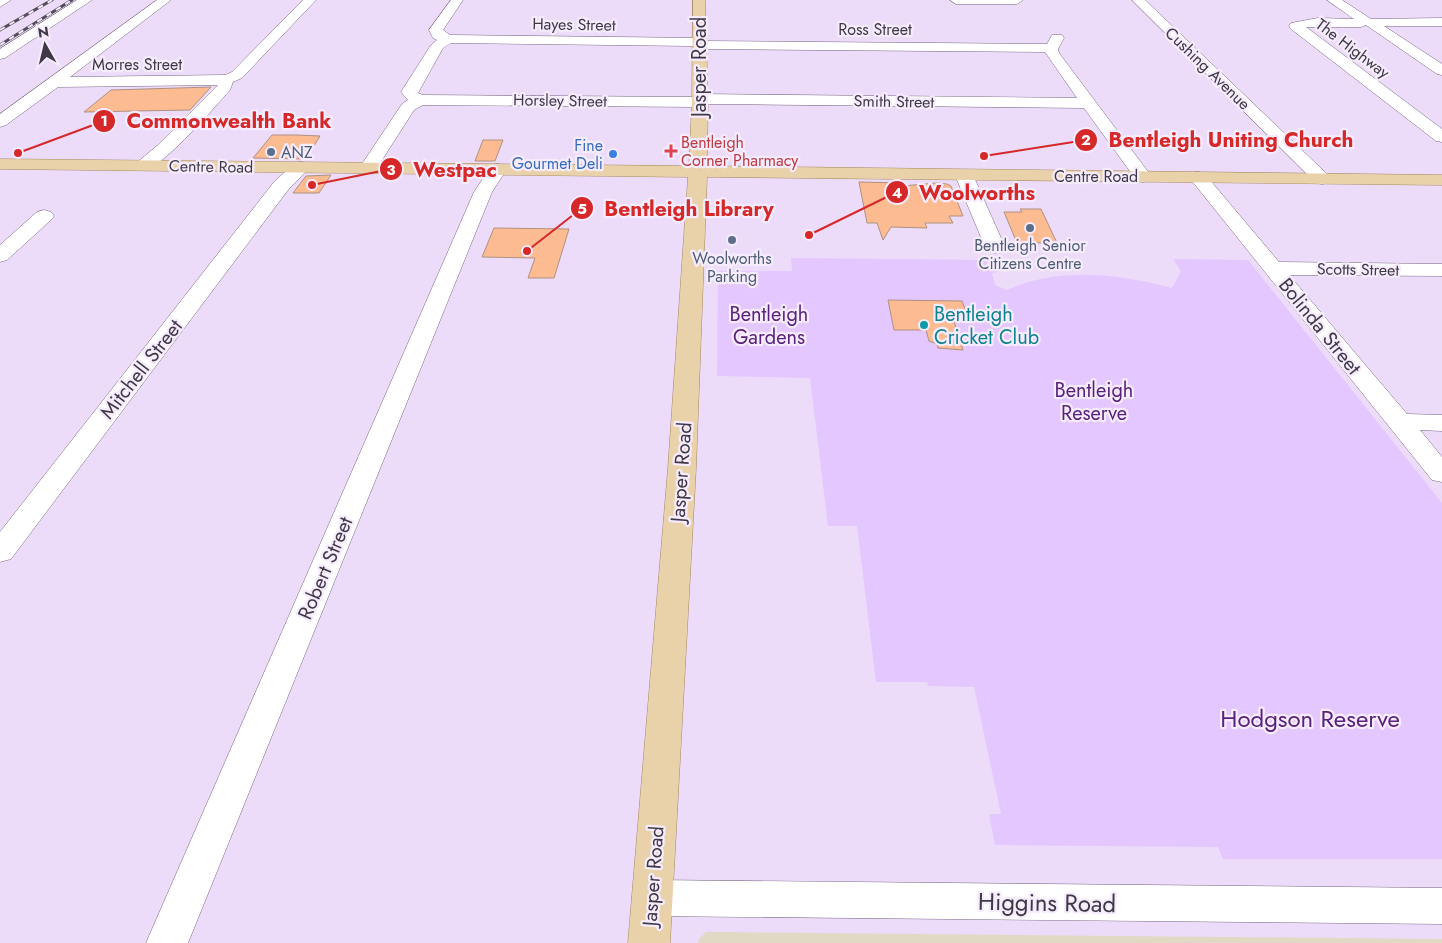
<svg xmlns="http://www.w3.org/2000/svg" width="1442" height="943" viewBox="0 0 1442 943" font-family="Jost,sans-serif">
<rect width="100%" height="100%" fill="#ecdcf9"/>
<path fill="#e1d9c3" d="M 706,932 L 1442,939 L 1442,943 L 698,943 L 699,939 Z"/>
<path fill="#e5c7ff" d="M 791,258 L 992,260 L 1001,271 L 992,273 L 995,285 L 1007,290 C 1059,266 1119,274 1172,288 L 1181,271 L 1173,259 L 1248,260 L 1442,503 L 1442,859 L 1223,859 L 1218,847 L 995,845 L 989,814 L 1001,814 L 974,687 L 928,686 L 927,682 L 876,682 L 857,526 L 828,526 L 810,378 L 717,376 L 718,271 L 792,271 Z"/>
<g fill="#fdbb92" stroke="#ae9180">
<path d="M 211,87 L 190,110 L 84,112 L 111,90 Z"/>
<path d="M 272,135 L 296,135 L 320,136 L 306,159 L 253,158 Z"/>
<path d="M 483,140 L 503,140 L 495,161 L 475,161 Z"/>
<path d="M 331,175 L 319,193 L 293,193 L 306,176 Z"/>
<path d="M 859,182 L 901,183 L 902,186 L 937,183 L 947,184 L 951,186 L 963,216 L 949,216 L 953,223 L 925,223 L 927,228 L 891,227 L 883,240 L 877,223 L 867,223 Z"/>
<path d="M 1020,209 L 1041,209 L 1057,243 L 1017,243 L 1004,212 L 1022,212 Z"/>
<path d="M 494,228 L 569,229 L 554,278 L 528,278 L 535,258 L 482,257 Z"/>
<path d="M 888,300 L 962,301 L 967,314 L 954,321 L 963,350 L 938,348 L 937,344 L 929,341 L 926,330 L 894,330 Z"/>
</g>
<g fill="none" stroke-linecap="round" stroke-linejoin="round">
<g stroke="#766781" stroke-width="1">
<g id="minor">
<path d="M 0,0 L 11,0 L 0,7 Z"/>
<path d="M 77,0 L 92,0 L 5,58 L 0,59 L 0,49 Z"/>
<path d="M 157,0 L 171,0 L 70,77 L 225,75 L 232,72 L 303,0 L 316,0 L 242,78 L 233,82 L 230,90 C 213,109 169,160 148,169 C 144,171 141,170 137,169 L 134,165 L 158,145 L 218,85 L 58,87 L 6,125 L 0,127 L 0,114 Z"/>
<path d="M 451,0 L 463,0 L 443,30 L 450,35 L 699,38 L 705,41 L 1047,44 L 1052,35 L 1062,35 L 1064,38 L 1058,49 L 1059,53 L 1152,177 L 1149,181 L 1143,182 L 1137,181 L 1084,108 L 707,104 L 700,107 L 423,105 L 414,110 L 375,171 L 369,172 L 363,171 L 360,167 L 402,104 L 408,100 L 401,92 L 431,45 L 437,40 L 433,38 L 429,30 ZM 451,43 L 692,46 L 698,49 L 1045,52 L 1077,98 L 700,94 L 693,97 L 423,95 L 418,93 L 443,48 Z"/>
<path d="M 950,0 L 1023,0 L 1017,4 L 956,4 Z"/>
<path d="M 1132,0 L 1145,0 L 1328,175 L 1331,179 L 1328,183 L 1322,184 L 1316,183 Z"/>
<path d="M 1327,0 L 1342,0 L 1371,19 L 1442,18 L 1442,26 L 1384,26 L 1442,64 L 1442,75 L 1437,74 L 1366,25 L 1361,27 L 1306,27 L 1442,129 L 1442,142 L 1436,141 L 1291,29 L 1289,26 L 1291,23 L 1318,18 L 1354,19 Z"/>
<path d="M 301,162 L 307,163 L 310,167 L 288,190 L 11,559 L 0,562 L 0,532 L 274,182 L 295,163 Z"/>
<path d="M 498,164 L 504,165 L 507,169 L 492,192 L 188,943 L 146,943 L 474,192 L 492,165 Z"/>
<path d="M 964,170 L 970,171 L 973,175 L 1005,247 L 1002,251 L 995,253 L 988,251 L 985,247 L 955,175 L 958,171 Z"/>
<path d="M 1198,172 L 1204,173 L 1279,262 L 1442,264 L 1442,276 L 1289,275 L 1407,414 L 1442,415 L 1442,431 L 1420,430 L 1442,457 L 1442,482 L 1432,480 L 1192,181 L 1189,177 L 1192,173 Z"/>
<path d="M 44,210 L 51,212 L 54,216 L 51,220 L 7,260 L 0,262 L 0,245 L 37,212 Z"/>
<path d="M 652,880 L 1442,888 L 1442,924 L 652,916 L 638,911 L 632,898 L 638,885 Z"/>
</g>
</g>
<g stroke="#a48862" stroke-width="1">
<path id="major" d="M 693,0 L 705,0 L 708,102 L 707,166 L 1442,175 L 1442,185 L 707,177 L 696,468 L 670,943 L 628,943 L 668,468 L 688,177 L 0,169 L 0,159 L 689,166 L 692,102 Z"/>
</g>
<use href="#minor" fill="#fff" fill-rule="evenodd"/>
<use href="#major" fill="#e9d1aa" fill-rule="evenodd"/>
<g stroke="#534c5a" stroke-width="3">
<g id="rail">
<path d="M 0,30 L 52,0"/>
<path d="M 0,45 L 72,0"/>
</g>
</g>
<use href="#rail" stroke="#f6ecfe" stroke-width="2" stroke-dasharray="5.5" stroke-linecap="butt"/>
</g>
<path fill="#e0444e" stroke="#f6ecfe" stroke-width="2" d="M668.5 143.5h5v5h5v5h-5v5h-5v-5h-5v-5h5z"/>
<g fill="#5c6f8a" stroke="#f6ecfe" stroke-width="2">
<circle cx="271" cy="152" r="5"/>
<circle cx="1030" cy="228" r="5"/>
<circle cx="732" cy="240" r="5"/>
</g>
<circle fill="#3f7fe0" stroke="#f6ecfe" stroke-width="2" cx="613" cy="154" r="5"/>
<circle fill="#0f9aa8" stroke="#f6ecfe" stroke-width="2" cx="924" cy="325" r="5"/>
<g text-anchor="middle" stroke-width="4.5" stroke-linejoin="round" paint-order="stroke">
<g font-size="16" fill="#3f3945" stroke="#f6ecfe">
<text transform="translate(574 24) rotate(1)" y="6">Hayes Street</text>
<text x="875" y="35">Ross Street</text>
<text transform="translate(1353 48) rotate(37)" y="6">The Highway</text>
<text x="137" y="70">Morres Street</text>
<text transform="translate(1208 68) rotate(44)" y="6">Cushing Avenue</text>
<text transform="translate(560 100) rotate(1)" y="6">Horsley Street</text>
<text transform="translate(894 101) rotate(1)" y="6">Smith Street</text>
<text transform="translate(211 166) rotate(1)" y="6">Centre Road</text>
<text x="1096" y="182">Centre Road</text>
<text transform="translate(1358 269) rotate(1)" y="6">Scotts Street</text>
</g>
<g font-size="16" fill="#be3a42" stroke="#f6ecfe" text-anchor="start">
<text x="681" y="148">Bentleigh<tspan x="681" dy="18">Corner Pharmacy</tspan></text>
</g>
<g font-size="16" fill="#366cbe" stroke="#f6ecfe" text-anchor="end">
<text x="603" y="151">Fine<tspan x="603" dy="18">Gourmet Deli</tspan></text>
</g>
<g font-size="16" fill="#4e5e75" stroke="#f6ecfe">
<text x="281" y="158" text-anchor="start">ANZ</text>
<text x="1030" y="251">Bentleigh Senior<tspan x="1030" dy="18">Citizens Centre</tspan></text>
<text x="732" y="264">Woolworths<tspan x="732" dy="18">Parking</tspan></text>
</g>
<g font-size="20" fill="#3f3945" stroke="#f6ecfe">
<text transform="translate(699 67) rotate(-90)" y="7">Jasper Road</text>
<text transform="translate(1320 326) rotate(51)" y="7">Bolinda Street</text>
<text transform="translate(141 369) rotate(-52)" y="7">Mitchell Street</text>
<text transform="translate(681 472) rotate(-86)" y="7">Jasper Road</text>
<text transform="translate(325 568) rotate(-67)" y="7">Robert Street</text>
<text transform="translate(653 876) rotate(-86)" y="7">Jasper Road</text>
</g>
<g font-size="20" fill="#59217b" stroke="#f6ecfe">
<text x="769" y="321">Bentleigh<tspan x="769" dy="23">Gardens</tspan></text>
<text x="1094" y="397">Bentleigh<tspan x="1094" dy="23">Reserve</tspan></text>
</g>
<g font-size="20" fill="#0d838f" stroke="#f6ecfe" text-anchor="start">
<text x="934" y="321">Bentleigh<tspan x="934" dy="23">Cricket Club</tspan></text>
</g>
<g font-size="24" fill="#59217b" stroke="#f6ecfe">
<text x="1310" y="727">Hodgson Reserve</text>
</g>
<g font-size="24" fill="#3f3945" stroke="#f6ecfe">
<text transform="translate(1047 903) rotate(1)" y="8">Higgins Road</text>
</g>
</g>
<path fill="none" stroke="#d62828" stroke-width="2" d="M18 153L104 121M984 156L1086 140M312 185L391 169M809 235L897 192M527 251L582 208"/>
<g fill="#d62828" stroke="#f6ecfe" stroke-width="2">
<circle cx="18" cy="153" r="5"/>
<circle cx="984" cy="156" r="5"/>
<circle cx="312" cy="185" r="5"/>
<circle cx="809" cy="235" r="5"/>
<circle cx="527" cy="251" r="5"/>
<circle cx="104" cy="121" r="12"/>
<circle cx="1086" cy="140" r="12"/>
<circle cx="391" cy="169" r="12"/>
<circle cx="897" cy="192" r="12"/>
<circle cx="582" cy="208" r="12"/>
</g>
<g font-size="15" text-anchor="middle" font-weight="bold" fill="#fff">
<text x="104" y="126">1</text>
<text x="1086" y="145">2</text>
<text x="391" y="175">3</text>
<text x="897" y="198">4</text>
<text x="582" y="214">5</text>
</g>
<g font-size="21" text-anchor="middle" font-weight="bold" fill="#d62828" stroke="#f6ecfe" stroke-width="4.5" stroke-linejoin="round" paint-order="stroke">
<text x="229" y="128">Commonwealth Bank</text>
<text x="1231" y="147">Bentleigh Uniting Church</text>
<text x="455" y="177">Westpac</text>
<text x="977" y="200">Woolworths</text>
<text x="689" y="216">Bentleigh Library</text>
</g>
<g transform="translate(45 45) rotate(352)" stroke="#f6ecfe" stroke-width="4" paint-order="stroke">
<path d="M0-4L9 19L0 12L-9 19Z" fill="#3f3945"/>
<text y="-8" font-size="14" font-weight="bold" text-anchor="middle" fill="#3f3945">N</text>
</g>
</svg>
